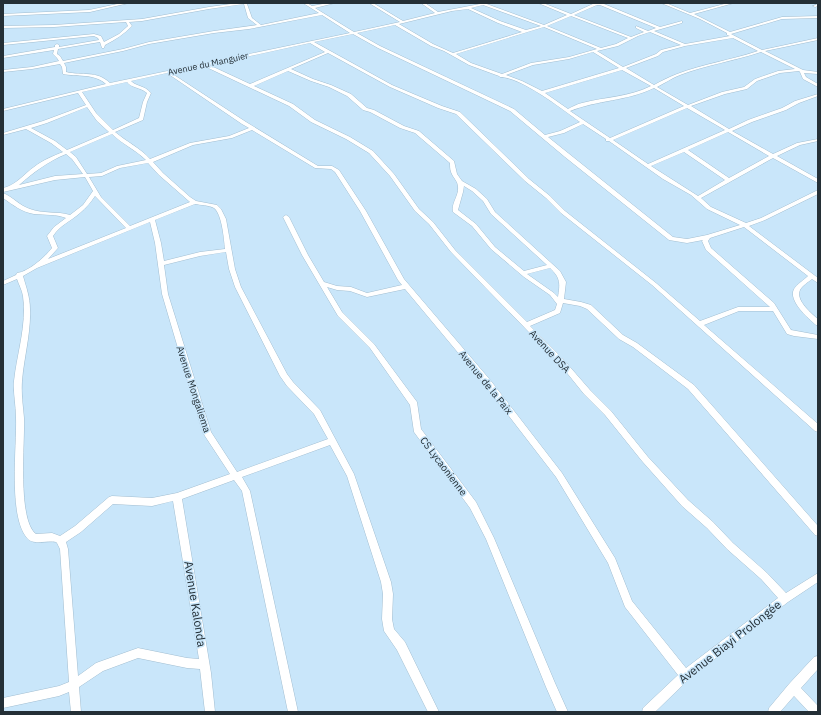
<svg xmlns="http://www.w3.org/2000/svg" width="821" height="715" viewBox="0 0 821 715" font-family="'IBM Plex Sans',sans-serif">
<rect width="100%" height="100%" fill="#c9e6fa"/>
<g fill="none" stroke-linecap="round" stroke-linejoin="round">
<g stroke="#a2bed1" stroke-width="1">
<g id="minor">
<path d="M 122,3 L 129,3 L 90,12 L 3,16 L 3,14 L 89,10 Z"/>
<path d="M 238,3 L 248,3 L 247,4 L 252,18 L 261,25 L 319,13 L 303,3 L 307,3 L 312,6 L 328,3 L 335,3 L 315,8 L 354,32 L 400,22 L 369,3 L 373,3 L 403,21 L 435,13 L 421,3 L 425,3 L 438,12 L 480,4 L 478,3 L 484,3 L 544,25 L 567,15 L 538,3 L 543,3 L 571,14 L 595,3 L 612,3 L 604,4 L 660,27 L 682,21 L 682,23 L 654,31 L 685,44 L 730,36 L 727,35 L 727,33 L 700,19 L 661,3 L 666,3 L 690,13 L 728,3 L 734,3 L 694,14 L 730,32 L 782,17 L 818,16 L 818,18 L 782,19 L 731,34 L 762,50 L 818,38 L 818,40 L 765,51 L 803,70 L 818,72 L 818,74 L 804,73 L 806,77 L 818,84 L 818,87 L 803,79 L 800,72 L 799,71 L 780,73 L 757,81 L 747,89 L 725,94 L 691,106 L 729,129 L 748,120 L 782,108 L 795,101 L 818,94 L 818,96 L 799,103 L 786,110 L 752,122 L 732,131 L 773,154 L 797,143 L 818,139 L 818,141 L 800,145 L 777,156 L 818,179 L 818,183 L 773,158 L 701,198 L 711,207 L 746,223 L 761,218 L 818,190 L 818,194 L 765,220 L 749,226 L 818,278 L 818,283 L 812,279 C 808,282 802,286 800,290 C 795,300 812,314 818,319 L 818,325 L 816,325 C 808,318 788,301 794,289 C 797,284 804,280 808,276 L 744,227 L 710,238 L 708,241 L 711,248 L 774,303 L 791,330 L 818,335 L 818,339 L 794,336 L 787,334 L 773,311 L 739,311 L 704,325 L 818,424 L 818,432 L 815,431 L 652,285 L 561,213 L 546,198 L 525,181 L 456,114 L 438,108 L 390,87 L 328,53 L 291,69 L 313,79 L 331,85 L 351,94 L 367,108 L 374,110 L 404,126 L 419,131 L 454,161 L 457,174 L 462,181 L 476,189 L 487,199 L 495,212 L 560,271 L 566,282 L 564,299 L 581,302 L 591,305 L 623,335 L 637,343 L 694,385 L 818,526 L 818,536 L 815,535 L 688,389 L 633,347 L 619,339 L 587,309 L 580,306 L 563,303 L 560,313 L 530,326 L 563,359 L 590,390 L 611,411 L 648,457 L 688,500 L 713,522 L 733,543 L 767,573 L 786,593 L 818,573 L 818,582 L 788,602 L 689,679 L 655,712 L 642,712 L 643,708 L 678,675 L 625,607 L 608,563 L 556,477 L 485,385 L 405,289 L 367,297 L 350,291 L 337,290 L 327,287 L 342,312 L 374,344 L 417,402 L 421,429 L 476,502 L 494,538 L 555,683 L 568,712 L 557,712 L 546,687 L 486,539 L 470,508 L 414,432 L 410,405 L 370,348 L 338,316 L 302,255 L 283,217 L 286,215 L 289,217 L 308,255 L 324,282 L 337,286 L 351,287 L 367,293 L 402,285 L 398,280 L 360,211 L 335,172 L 331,169 L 315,168 L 252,130 L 232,138 L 193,145 L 153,162 L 163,173 L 190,197 L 196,201 L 217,205 L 221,209 L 226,219 L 235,269 L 241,287 L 287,374 L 293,382 L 320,410 L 354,474 L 391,582 L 393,594 L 392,619 L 394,629 L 405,642 L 439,712 L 428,712 L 397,650 L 384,631 L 382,619 L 383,594 L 381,582 L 347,476 L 330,445 L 242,477 L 250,491 L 298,712 L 288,712 L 242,491 L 234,480 L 182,499 L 211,673 L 215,712 L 205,712 L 200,669 L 187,668 L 138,658 L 103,671 L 79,687 L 81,712 L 71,712 L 69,692 L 59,696 L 3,708 L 3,698 L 59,686 L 69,682 L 60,549 L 57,543 L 56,542 C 47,540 34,546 27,538 C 8,516 17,446 16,418 C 16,405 13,393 14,381 C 17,353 27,325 23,296 C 22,290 19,285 17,279 L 3,285 L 3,281 L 16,275 L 17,273 C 28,272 45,257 52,248 L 47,236 L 54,227 L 66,218 C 56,214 45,215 34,214 C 22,212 13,205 3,198 L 3,193 C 13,197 20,206 30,209 C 43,214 57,211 70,215 L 83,205 L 93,191 L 85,177 L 55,180 L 3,192 L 3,188 C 15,186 24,174 34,167 C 43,160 53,156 63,152 L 51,143 L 26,129 L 3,135 L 3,133 L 43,121 L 86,105 L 78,93 L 3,111 L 3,109 L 106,84 C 94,73 77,77 63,74 L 62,67 L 60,64 L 32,69 L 3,72 L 3,70 L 32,67 L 59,61 L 57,58 L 53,54 L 54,50 L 3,58 L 3,56 L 55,47 L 55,45 L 57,44 L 59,45 L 59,47 L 99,40 L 98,38 L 94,36 L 3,45 L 3,43 L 94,34 L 101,36 L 104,42 L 119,34 L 128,26 L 126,22 L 54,27 L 3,28 L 3,26 L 54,25 L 142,19 L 209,7 ZM 244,4 L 248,18 L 257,25 L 214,31 L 149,42 L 123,49 L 63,61 L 60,56 L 57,54 L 58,49 L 100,42 L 102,48 L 104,48 L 105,45 C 115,40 124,34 132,26 L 129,22 L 142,21 L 209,9 ZM 483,5 L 541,26 L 526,30 L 500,21 L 471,8 ZM 597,5 L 600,5 L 656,28 L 648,31 L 636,26 L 636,28 L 644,32 L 631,37 L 574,15 ZM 468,9 L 498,23 L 522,32 L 453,53 L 433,44 L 399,24 L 452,11 ZM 322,15 L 350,33 L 110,83 C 96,70 83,76 66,72 L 66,67 L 64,63 L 123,51 L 149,44 L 214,33 L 249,29 ZM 571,16 L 628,38 L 616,44 L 601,48 L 547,26 ZM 395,25 L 431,46 L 444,51 L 469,65 L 499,76 L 500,77 C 521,77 562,109 580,122 L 560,131 L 545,135 L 514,109 L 380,46 L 357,33 ZM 544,27 L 597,49 L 569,57 L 531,63 L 502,74 L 471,63 L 456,54 ZM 650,32 L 681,45 L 661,50 L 656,54 L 623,67 L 597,51 L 618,46 L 638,36 ZM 353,34 L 378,48 L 510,111 L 565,157 L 669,240 L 687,243 L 703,240 L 702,241 L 706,250 L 770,307 L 738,307 L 700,321 L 656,283 L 565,211 L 550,196 L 529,179 L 460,112 L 442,106 L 392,85 L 314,42 ZM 733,38 L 758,51 C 731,60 703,64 677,74 C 669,77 661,81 654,85 L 626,68 L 658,56 L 663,52 L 685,46 ZM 310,43 L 325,52 L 250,84 L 209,65 ZM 593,52 L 619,68 L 542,91 L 522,81 L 506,75 L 533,65 L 569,59 ZM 761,52 L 795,69 L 778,71 L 755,79 L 744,87 L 722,92 L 688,105 L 657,87 C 665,83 672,78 680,75 C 706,65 734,61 761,52 ZM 204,66 L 289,106 L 311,122 L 346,139 L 369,153 L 390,176 L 415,211 L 429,224 L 451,252 L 559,363 L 584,394 L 605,415 L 642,461 L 682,506 L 707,528 L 727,549 L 761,579 L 778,598 L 686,668 L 632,601 L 615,558 L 562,473 L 491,381 L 404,279 L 366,211 L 339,170 L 332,166 L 318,166 L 246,122 L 171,73 ZM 622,70 L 651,86 C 629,97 605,97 582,103 C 577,104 572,107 568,109 L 545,93 ZM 288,71 L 311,81 L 329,87 L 347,96 L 363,110 L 370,112 L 400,128 L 415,133 L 450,163 C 450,166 450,169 451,172 C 453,178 458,181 458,187 C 459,196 451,203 453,212 L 472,226 L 491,249 L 524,277 L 550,295 L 557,304 L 555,310 L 527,322 L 455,250 L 433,222 L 419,209 L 394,174 L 373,151 L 350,137 L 315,120 L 293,104 L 254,86 ZM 167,73 L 242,124 L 249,128 L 229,136 L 190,143 L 150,159 C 140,148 127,142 115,132 L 143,120 L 147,102 L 151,93 C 144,85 137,87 131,81 ZM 127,82 C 131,88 140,87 147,93 L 143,102 L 139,118 L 113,130 L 96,113 L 82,92 ZM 654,88 L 684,106 L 610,138 L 570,111 C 597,100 628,101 654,88 ZM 87,107 L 97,121 L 109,132 L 67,150 L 55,141 L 31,128 L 47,123 ZM 687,108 L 725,130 L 648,164 L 613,140 ZM 583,124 L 606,139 L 606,141 L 609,141 L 663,179 L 691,195 L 707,209 L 740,225 L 707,235 L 687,239 L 673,237 L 548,137 L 564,133 ZM 728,132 L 769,156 L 729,178 L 688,150 ZM 112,134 C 122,144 136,150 146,160 L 117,166 L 101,173 L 87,174 L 76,157 L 70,152 ZM 684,152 L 725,180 L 698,196 L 651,166 ZM 66,154 L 72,159 L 83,174 L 55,176 L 19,185 C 34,172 47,162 66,154 ZM 148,163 L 159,175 L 190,202 L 130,226 L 101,197 L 89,177 L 102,176 L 120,168 ZM 464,186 L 472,191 L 483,201 L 491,214 L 547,265 L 524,271 L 495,247 L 476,224 L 458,210 L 463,192 ZM 95,196 L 126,228 L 48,259 L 58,248 L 53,236 C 60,225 71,221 80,213 C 86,208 91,202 95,196 ZM 195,204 C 200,205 209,205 214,208 C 222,214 224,239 225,249 L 200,252 L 164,261 L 161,243 L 155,220 ZM 150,222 L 155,243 L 162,294 L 203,433 L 230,474 L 177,493 L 152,498 L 112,496 L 109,497 L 75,526 L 60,536 L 52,533 L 36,534 C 17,520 25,441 24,418 C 23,406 21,394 22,381 C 24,357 31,333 30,309 C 30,297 26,287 23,276 L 37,268 ZM 226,252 L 229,269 L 235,287 L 280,376 L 287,386 L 314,414 L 328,439 L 237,472 L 211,432 L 168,294 L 164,265 L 200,256 ZM 550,268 C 561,278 560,284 558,297 L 554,293 L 527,274 ZM 173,501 L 199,659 L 187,658 L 138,648 L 96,663 L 78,676 L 68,549 L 66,542 L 81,532 L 113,504 L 152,506 Z"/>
<path d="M 818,4 L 818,6 L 815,7 L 813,6 Z"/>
<path d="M 818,656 L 818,669 L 801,688 L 818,706 L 818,712 L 809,712 L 794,696 L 780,712 L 768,712 L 769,708 L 789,684 L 814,657 Z"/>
</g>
</g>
<use href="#minor" fill="#fff" fill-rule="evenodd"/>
</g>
<g text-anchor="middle" stroke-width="3" stroke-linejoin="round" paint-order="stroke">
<g font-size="9" fill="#242f36" stroke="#c9e6fa">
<text transform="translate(208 64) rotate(-12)" y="3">Avenue du Manguier</text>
</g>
<g font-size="10" fill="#242f36" stroke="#c9e6fa">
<text transform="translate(550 351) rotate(47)" y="4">Avenue DSA</text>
<text transform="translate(486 382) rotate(51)" y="4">Avenue de la Paix</text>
<text transform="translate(194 389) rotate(72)" y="4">Avenue Mongaliema</text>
<text transform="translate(444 466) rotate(53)" y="4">CS Lycaonienne</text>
</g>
<g font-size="12" fill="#242f36" stroke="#c9e6fa">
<text transform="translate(195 604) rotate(81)" y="4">Avenue Kalonda</text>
<text transform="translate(730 642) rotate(-38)" y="4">Avenue Biayi Prolongée</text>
</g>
</g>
<rect width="821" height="715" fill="none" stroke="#242f36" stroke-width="8"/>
</svg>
